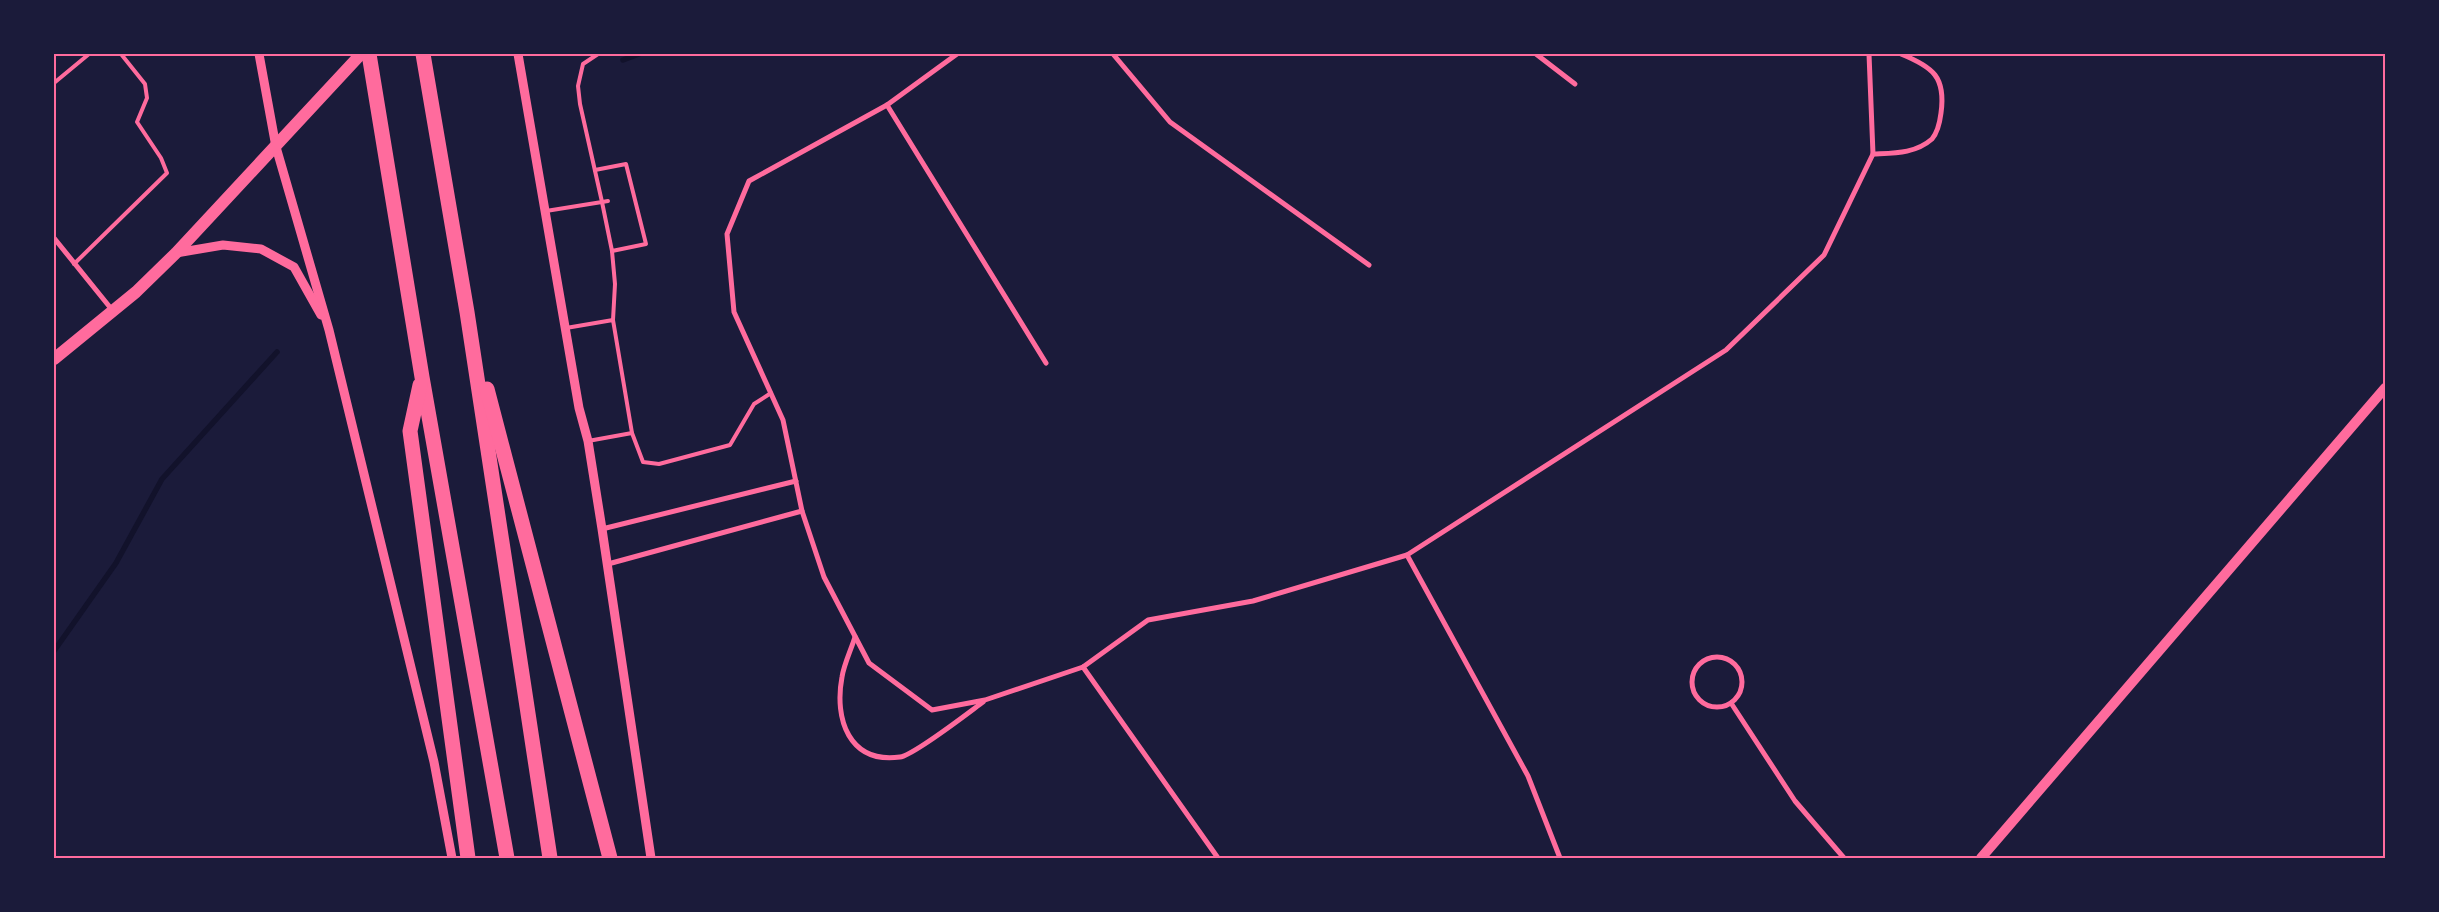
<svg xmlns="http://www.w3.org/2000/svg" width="2439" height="912" viewBox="0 0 2439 912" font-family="Poppins,sans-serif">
<rect width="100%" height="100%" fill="#1b1b3a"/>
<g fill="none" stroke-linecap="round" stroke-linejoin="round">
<g stroke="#12122b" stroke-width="5.5">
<path d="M 623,60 L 639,54"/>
<path d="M 54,651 L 116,563 L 162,479 L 277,352"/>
</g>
<g stroke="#ff6b9d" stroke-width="4">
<path d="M 54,83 L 89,54"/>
<path d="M 595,170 L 626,164 L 646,244 L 612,251 L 602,202 L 608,201"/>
<path d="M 546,211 L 602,202 L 580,104 L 578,86 L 583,64 L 598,54"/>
<path d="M 612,251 L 615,284 L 613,320"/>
<path d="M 74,264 L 167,173 L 161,158 L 137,122 L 147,98 L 145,84 L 121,54"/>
<path d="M 566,328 L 613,320 L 632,433 L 643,462 L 659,464 L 730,445 L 754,404 L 771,393"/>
<path d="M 588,441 L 632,433"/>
</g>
<g stroke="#ff6b9d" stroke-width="5">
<path d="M 957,54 L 887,105 L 749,181 L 727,234 L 734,312 L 783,420 L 802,511 L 824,577 L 869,663 L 932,710 L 985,700 L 1083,667 L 1148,620 L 1253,601 L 1407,555 L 1726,350 L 1824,255 L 1873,154 L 1869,54"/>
<path d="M 1113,54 L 1170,122 L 1369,265"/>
<path d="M 1536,54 L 1575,84"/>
<path d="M 887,105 L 1046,363"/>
<path d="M 1873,154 C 1893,153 1915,154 1932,139 C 1937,133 1940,121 1941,113 C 1946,77 1933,67 1901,54"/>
<path d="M 54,238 L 113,311"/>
<path d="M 602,529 L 796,481"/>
<path d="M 1407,555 L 1528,776 L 1560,858"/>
<path d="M 608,564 L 802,511"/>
<path d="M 855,637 C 851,650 844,664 842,677 C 834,719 849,764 900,757 C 914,755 968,713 983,702"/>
<circle cx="1717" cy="682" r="25"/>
<path d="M 1083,667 L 1218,858"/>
<path d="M 1731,703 L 1795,801 L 1844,858"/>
</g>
<g stroke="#ff6b9d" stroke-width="9">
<path d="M 259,54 L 276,147 L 329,330 L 434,762 L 452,858"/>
<path d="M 518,54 L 579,408 L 588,441 L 602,529 L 651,858"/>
<path d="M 176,253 L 223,245 L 261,249 L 294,267 L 321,315"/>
</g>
<path stroke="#ff6b9d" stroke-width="10" d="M 1981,858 L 2385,388"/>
<path stroke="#ff6b9d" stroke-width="12" d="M 54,359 L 136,292 L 176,253 L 361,54"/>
<g stroke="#ff6b9d" stroke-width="15">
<path d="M 369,54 L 422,377 L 507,858"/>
<path d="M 423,54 L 467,312 L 550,858"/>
<path d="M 420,385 L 410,431 L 468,858"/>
<path d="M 487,389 L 610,858"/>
</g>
</g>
<rect width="2439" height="912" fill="none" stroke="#1b1b3a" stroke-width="110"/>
<rect x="55" y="55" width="2329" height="802" fill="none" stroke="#ff6b9d" stroke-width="2"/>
</svg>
